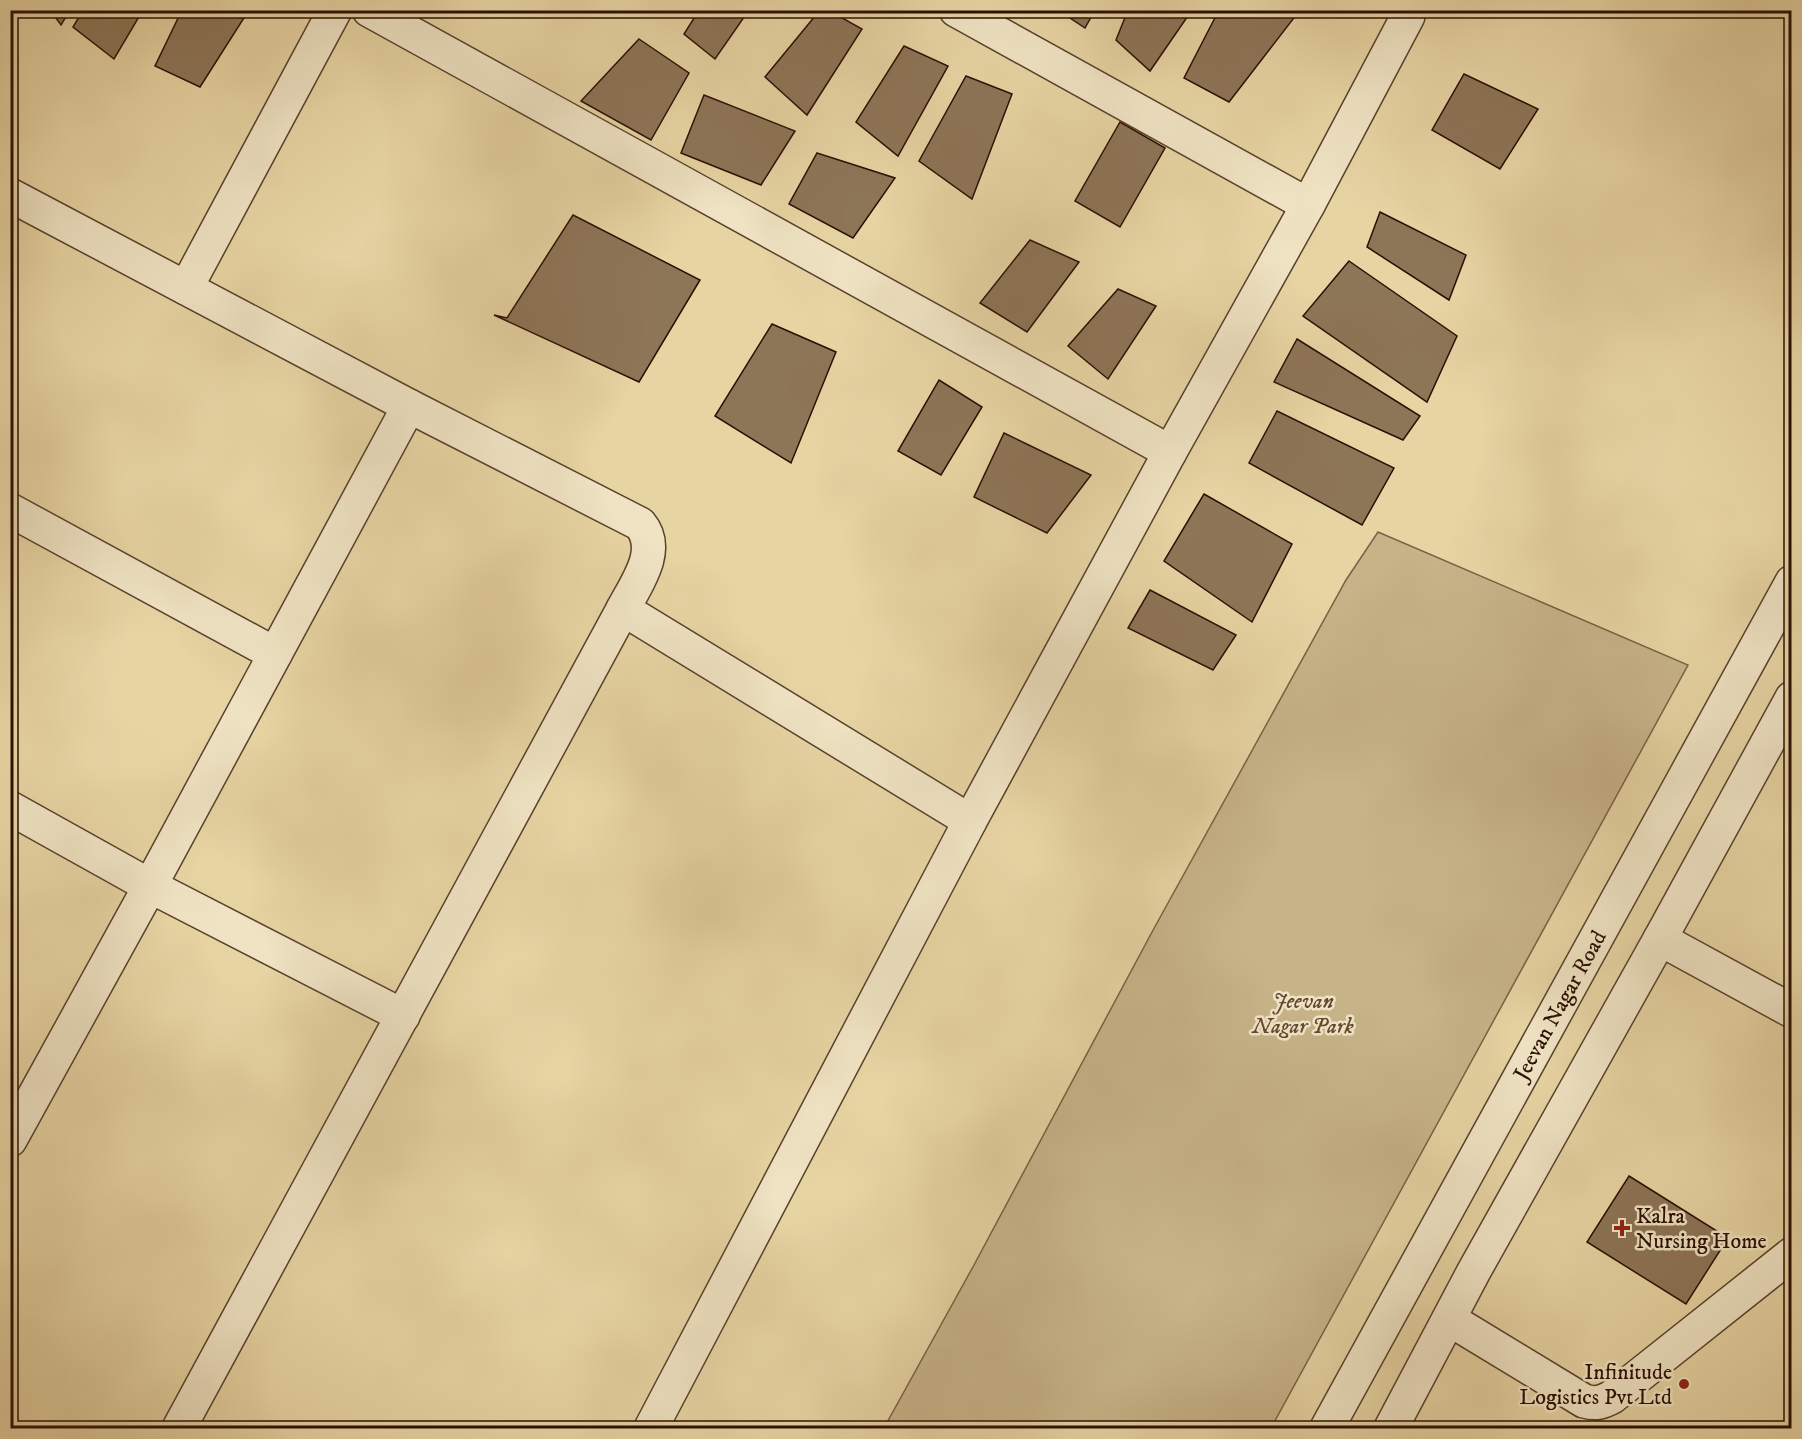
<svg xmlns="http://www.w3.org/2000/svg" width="1802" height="1439" viewBox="0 0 1802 1439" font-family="'IM FELL DW Pica',serif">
<rect width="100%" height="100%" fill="#e7d4a3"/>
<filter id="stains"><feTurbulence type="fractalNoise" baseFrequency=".00333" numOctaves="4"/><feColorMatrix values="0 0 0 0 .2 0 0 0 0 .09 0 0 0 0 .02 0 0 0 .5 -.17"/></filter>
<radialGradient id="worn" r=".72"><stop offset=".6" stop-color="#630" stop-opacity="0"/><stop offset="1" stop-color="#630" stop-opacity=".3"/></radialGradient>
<path fill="#c7b388" stroke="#796146" stroke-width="1.5" d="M 1378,532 L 1688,665 L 1271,1428 L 884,1428 L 974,1265 L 1152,932 L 1346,580 Z"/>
<g fill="#8d7557" stroke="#2b0f04" stroke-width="1.5">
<path d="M 50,10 L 70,10 L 61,25 Z"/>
<path d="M 83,10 L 143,10 L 114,59 L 73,27 Z"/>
<path d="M 182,10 L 249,10 L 200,87 L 155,66 Z"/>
<path d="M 617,10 L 629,10 L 624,17 Z"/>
<path d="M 699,10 L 749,10 L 715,59 L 684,34 Z"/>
<path d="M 820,10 L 828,10 L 862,29 L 807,115 L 765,77 Z"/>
<path d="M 1058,10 L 1095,10 L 1085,28 Z"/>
<path d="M 1128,10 L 1192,10 L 1150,71 L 1116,40 Z"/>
<path d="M 1219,10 L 1300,10 L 1229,102 L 1184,78 Z"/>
<path d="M 639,39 L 689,73 L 651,140 L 581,101 Z"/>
<path d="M 904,46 L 948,66 L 898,156 L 856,122 Z"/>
<path d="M 1464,74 L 1538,109 L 1500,169 L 1432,130 Z"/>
<path d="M 966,76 L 1012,94 L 972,199 L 919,161 Z"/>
<path d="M 704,95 L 795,131 L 761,185 L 681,153 Z"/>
<path d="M 1120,122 L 1165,148 L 1120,227 L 1075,201 Z"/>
<path d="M 817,153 L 895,178 L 853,238 L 789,204 Z"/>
<path d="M 1380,212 L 1466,255 L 1449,300 L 1367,247 Z"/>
<path d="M 573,215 L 700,280 L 639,382 L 494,315 L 507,318 Z"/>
<path d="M 1030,240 L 1079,262 L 1027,332 L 980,303 Z"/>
<path d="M 1349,261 L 1457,336 L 1427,402 L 1303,316 Z"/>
<path d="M 1118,289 L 1156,306 L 1108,379 L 1068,346 Z"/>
<path d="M 772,324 L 836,352 L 791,463 L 715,416 Z"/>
<path d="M 1297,339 L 1420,416 L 1403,440 L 1274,382 Z"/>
<path d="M 939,380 L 982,407 L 941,475 L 898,451 Z"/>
<path d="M 1277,411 L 1394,468 L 1362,525 L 1249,463 Z"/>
<path d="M 1004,433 L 1091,475 L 1047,533 L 974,497 Z"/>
<path d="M 1204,494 L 1292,544 L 1252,622 L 1164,561 Z"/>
<path d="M 1150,590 L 1236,635 L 1213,670 L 1128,628 Z"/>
<path d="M 1629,1176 L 1728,1238 L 1686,1304 L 1587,1242 Z"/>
</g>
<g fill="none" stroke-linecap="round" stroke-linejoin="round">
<g stroke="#5a402c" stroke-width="36">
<g id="minor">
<path d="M 369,10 L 1170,452"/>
<path d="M 956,10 L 1308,205 L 1408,16"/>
<path d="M 10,195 L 409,406 L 640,524 C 662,550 636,584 623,609 L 179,1428"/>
<path d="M 186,288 L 335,10"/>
<path d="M 10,510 L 275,654"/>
<path d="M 623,609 L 970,821 L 651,1428"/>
<path d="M 10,808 L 150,886 L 409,406"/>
<path d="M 970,821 L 1170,452 L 1308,205"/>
<path d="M 1660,939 L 1792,1011"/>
<path d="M 10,1140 L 150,886 L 403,1016"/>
<path d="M 1449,1319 L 1584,1401 C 1595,1404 1601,1403 1612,1397 L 1792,1254"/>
</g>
</g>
<g stroke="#5a402c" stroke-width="36">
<g id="tertiary">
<path d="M 1327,1428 L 1792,582"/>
<path d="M 1391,1428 L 1474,1271 L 1660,939 L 1792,698"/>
</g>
</g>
<use href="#minor" stroke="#efe3c3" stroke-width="33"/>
<use href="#tertiary" stroke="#efe3c3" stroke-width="33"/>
</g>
<g fill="#8f2418" stroke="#efe3c3" stroke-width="2">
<path d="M1619 1219h6v6h6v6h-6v6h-6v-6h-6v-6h6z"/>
<circle cx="1684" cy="1384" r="6"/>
</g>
<g text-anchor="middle" stroke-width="5" stroke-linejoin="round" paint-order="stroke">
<g font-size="22" font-style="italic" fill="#624832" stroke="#efe3c3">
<text x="1303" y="1008">Jeevan<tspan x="1303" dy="25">Nagar Park</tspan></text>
</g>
<g font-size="22" fill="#2b0f04" stroke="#efe3c3">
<text transform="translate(1559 1005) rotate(-61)" y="8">Jeevan Nagar Road</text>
</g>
<g font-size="22" fill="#2b0f04" stroke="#efe3c3" text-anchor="start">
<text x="1636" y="1223">Kalra<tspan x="1636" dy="25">Nursing Home</tspan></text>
<text x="1672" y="1379" text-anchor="end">Infinitude<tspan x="1672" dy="25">Logistics Pvt Ltd</tspan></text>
</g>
</g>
<rect width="1802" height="1439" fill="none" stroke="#e7d4a3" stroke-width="36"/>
<rect x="12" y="12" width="1778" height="1415" fill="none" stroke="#2b0f04" stroke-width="3"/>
<rect x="18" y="18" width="1766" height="1403" fill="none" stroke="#2b0f04" stroke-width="1.5"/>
<rect width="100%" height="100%" filter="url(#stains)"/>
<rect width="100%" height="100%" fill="url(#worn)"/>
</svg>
